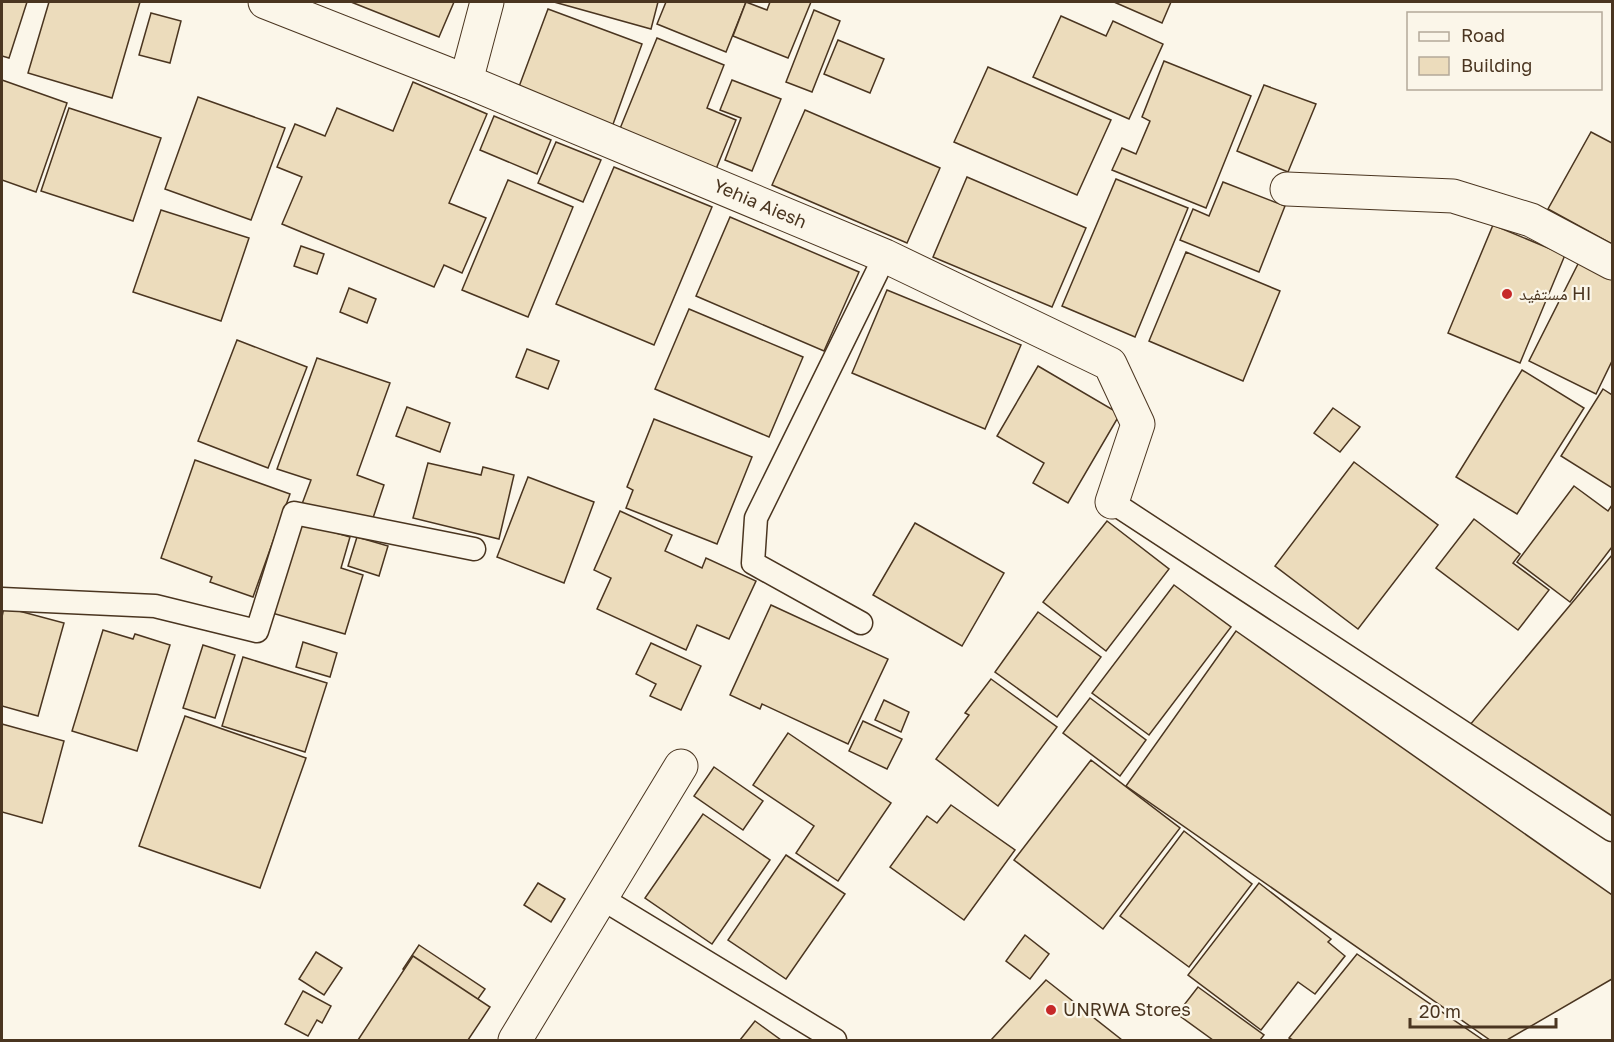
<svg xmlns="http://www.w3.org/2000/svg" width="1614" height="1042" viewBox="0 0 1614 1042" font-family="'Golos Text','Noto Naskh Arabic',sans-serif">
<rect width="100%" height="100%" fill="#fbf6e9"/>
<g fill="#ecdcbc" stroke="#4a3520" stroke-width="1.5">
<path d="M 2,2 L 27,2 L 9,58 L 2,56 Z"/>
<path d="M 49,2 L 140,2 L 112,98 L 28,73 Z"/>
<path d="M 351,2 L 454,2 L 439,37 Z"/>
<path d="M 554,2 L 658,2 L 651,29 Z"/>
<path d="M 666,2 L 746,2 L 726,52 L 657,24 Z"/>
<path d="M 746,2 L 767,10 L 770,2 L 811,2 L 788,58 L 733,36 Z"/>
<path d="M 1114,2 L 1171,2 L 1162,23 Z"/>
<path d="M 548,9 L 642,44 L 612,127 L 517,92 Z"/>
<path d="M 814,10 L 840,21 L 812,92 L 786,82 Z"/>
<path d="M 151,13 L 181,21 L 170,63 L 139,55 Z"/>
<path d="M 1061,16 L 1106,36 L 1113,21 L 1163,44 L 1129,119 L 1033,77 Z"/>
<path d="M 657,38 L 724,65 L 707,108 L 736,120 L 716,169 L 619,131 Z"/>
<path d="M 838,40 L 884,59 L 870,93 L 824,74 Z"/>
<path d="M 1164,61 L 1251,96 L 1206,208 L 1112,170 L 1122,148 L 1136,154 L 1150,121 L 1142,117 Z"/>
<path d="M 988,67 L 1111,120 L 1077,195 L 954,142 Z"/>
<path d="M 2,80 L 67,103 L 36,192 L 2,180 Z"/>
<path d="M 732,80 L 781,99 L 752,171 L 725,160 L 741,118 L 720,110 Z"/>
<path d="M 413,82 L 487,114 L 449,203 L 486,218 L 462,273 L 444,265 L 434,287 L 282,224 L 302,177 L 277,167 L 295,124 L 325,136 L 337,108 L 393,131 Z"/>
<path d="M 1264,85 L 1316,104 L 1288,172 L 1237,151 Z"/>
<path d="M 198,97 L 285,128 L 251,220 L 165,189 Z"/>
<path d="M 69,108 L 161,138 L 133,221 L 41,191 Z"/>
<path d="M 805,110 L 940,168 L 907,243 L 772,185 Z"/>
<path d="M 494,116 L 551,140 L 537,174 L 480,150 Z"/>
<path d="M 1591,132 L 1612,143 L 1612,244 L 1548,209 Z"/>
<path d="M 556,142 L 601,160 L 583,202 L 538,183 Z"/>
<path d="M 614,167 L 712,207 L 654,345 L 556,304 Z"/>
<path d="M 967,177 L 1086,228 L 1052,307 L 933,257 Z"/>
<path d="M 1116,179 L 1188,208 L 1135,337 L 1062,306 Z"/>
<path d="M 508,180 L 573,207 L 528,317 L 462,290 Z"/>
<path d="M 1223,182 L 1285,206 L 1259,272 L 1180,240 L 1193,209 L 1209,216 Z"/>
<path d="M 161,210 L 249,238 L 221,321 L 133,292 Z"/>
<path d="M 730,217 L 859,272 L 824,351 L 696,296 Z"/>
<path d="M 1493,225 L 1565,255 L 1520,363 L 1448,333 Z"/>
<path d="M 301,246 L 324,254 L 317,274 L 294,266 Z"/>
<path d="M 1186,252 L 1280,291 L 1243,381 L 1149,341 Z"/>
<path d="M 1579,262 L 1612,278 L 1612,361 L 1596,394 L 1529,361 Z"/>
<path d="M 349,288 L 376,299 L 367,323 L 340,312 Z"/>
<path d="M 887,290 L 1021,345 L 985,429 L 852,373 Z"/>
<path d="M 689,309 L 803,357 L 769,437 L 655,389 Z"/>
<path d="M 237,340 L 307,367 L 268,468 L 198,441 Z"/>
<path d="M 527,349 L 559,361 L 548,389 L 516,377 Z"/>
<path d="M 317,358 L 390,383 L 357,475 L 384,485 L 370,527 L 302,504 L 311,480 L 277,469 Z"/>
<path d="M 1038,366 L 1120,414 L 1068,503 L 1033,483 L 1044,463 L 997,436 Z"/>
<path d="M 1522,370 L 1584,408 L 1517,514 L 1456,477 Z"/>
<path d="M 1603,389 L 1612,395 L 1612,488 L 1561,456 Z"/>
<path d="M 407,407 L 450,423 L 440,452 L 396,436 Z"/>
<path d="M 1333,408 L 1360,427 L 1340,452 L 1314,433 Z"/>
<path d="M 654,419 L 752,457 L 717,544 L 626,508 L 633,490 L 627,487 Z"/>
<path d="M 195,460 L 290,494 L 253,597 L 210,582 L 212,577 L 161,558 Z"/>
<path d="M 1354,462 L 1438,525 L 1358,629 L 1275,566 Z"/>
<path d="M 428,463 L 481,475 L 483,467 L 514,475 L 499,539 L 413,518 Z"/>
<path d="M 528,477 L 594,502 L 564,583 L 497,557 Z"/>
<path d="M 1574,486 L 1608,511 L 1612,505 L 1612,547 L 1570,602 L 1517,562 Z"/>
<path d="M 620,511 L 672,535 L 665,551 L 702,568 L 706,558 L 756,581 L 729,639 L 697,625 L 686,650 L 597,609 L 611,578 L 594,570 Z"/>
<path d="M 1474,519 L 1520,554 L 1513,563 L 1549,590 L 1518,630 L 1436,568 Z"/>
<path d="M 1107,521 L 1169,569 L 1106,651 L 1043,602 Z"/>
<path d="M 298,522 L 350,537 L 341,568 L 363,575 L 345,634 L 272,613 Z"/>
<path d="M 915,523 L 1004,573 L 962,646 L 873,595 Z"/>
<path d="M 357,537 L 388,546 L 379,576 L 348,566 Z"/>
<path d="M 1612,555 L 1612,821 L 1469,726 Z"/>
<path d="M 1174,585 L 1231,627 L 1149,735 L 1092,693 Z"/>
<path d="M 771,605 L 888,659 L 848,744 L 762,704 L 760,709 L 730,695 Z"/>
<path d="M 4,607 L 64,623 L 38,716 L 2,706 L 2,617 Z"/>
<path d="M 1038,612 L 1101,657 L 1057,717 L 995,672 Z"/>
<path d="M 103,630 L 133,639 L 135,634 L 170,645 L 137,751 L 72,731 Z"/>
<path d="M 1236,631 L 1612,895 L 1612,979 L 1507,1040 L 1490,1040 L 1126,786 Z"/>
<path d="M 303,642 L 337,653 L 330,677 L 296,667 Z"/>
<path d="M 651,643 L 701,666 L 681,710 L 650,696 L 656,684 L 636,674 Z"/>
<path d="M 203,645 L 235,655 L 215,718 L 183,708 Z"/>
<path d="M 243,657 L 327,683 L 305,752 L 222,726 Z"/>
<path d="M 991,679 L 1057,727 L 998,806 L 936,759 L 969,715 L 965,713 Z"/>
<path d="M 1090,698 L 1146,740 L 1120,776 L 1063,733 Z"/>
<path d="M 884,700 L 909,712 L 901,732 L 875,720 Z"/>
<path d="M 185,716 L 306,758 L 260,888 L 139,846 Z"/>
<path d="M 863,721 L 902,739 L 887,769 L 849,751 Z"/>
<path d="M 2,724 L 64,741 L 42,823 L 2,812 Z"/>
<path d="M 788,733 L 891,803 L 838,881 L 796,853 L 814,826 L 753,785 Z"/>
<path d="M 1091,760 L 1180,828 L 1103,929 L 1014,860 Z"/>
<path d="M 714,767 L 763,801 L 743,830 L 694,796 Z"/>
<path d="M 951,805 L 1015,850 L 964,920 L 890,867 L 927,816 L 937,823 Z"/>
<path d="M 703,814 L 770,860 L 712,944 L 645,898 Z"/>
<path d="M 1184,831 L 1252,884 L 1189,967 L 1120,916 Z"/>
<path d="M 786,855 L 845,894 L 786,979 L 728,940 Z"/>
<path d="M 538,883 L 565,899 L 551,922 L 524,905 Z"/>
<path d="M 1259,883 L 1331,939 L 1328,942 L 1345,956 L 1315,994 L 1298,982 L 1261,1030 L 1188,975 Z"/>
<path d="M 1025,935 L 1049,954 L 1030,979 L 1006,961 Z"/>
<path d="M 419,945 L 485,989 L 468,1013 L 403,969 Z"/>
<path d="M 316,952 L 342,968 L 324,995 L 299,979 Z"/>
<path d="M 1357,954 L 1483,1040 L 1293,1040 L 1289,1038 Z"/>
<path d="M 413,956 L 490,1007 L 468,1040 L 358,1040 Z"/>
<path d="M 1046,980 L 1122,1040 L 991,1040 Z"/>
<path d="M 1198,987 L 1264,1035 L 1260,1040 L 1213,1040 L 1177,1014 Z"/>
<path d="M 303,991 L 331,1006 L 322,1023 L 317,1020 L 308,1036 L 285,1024 Z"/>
<path d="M 755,1021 L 781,1040 L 740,1040 Z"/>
</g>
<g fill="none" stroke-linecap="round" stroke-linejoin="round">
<g stroke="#4a3520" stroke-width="25">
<g id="lane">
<path d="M 1112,502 L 1612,830"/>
<path d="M 2,599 L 155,606 L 257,631 L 294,513 L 474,549"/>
<path d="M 861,623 L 753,563 L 756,518 L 885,256"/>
<path d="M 601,898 L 835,1040"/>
</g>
</g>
<g stroke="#4a3520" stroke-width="35">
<g id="street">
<path d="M 265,2 L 466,81 L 885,256 L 1110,364 L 1138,424 L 1112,502"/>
<path d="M 466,81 L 487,2"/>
<path d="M 1287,189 L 1453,196 L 1531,220 L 1612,263"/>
<path d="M 515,1040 L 681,766"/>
</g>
</g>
<use href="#lane" stroke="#fbf6e9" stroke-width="22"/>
<use href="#street" stroke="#fbf6e9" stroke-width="33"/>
</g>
<g fill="#c62828" stroke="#fbf6e9" stroke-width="2">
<circle cx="1507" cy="294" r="6"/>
<circle cx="1051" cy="1010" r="6"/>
</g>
<g text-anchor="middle" stroke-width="4.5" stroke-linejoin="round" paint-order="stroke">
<g font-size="18" fill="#4a3520" stroke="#fbf6e9">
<text transform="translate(760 204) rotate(23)" y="6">Yehia Aiesh</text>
</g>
<g font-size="18" fill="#4a3520" stroke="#fbf6e9" text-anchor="start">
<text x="1519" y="300">مستفيد HI</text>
<text x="1063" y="1016">UNRWA Stores</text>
</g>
</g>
<rect width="1614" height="1042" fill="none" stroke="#4a3520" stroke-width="6"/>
<rect x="1407" y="12" width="195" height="78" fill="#fbf6e9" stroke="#b4a999" stroke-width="1.5"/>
<rect x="1419" y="32" width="30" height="9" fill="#fbf6e9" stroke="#b4a999" stroke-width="1.5"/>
<text x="1461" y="42" font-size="18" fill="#4a3520">Road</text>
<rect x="1419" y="57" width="30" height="18" fill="#ecdcbc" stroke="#b4a999" stroke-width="1.5"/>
<text x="1461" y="72" font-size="18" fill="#4a3520">Building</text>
<path d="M1410 1018v9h146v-9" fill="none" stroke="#4a3520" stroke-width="3"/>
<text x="1419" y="1018" font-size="18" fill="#4a3520" stroke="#fbf6e9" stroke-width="4.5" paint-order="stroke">20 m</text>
</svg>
